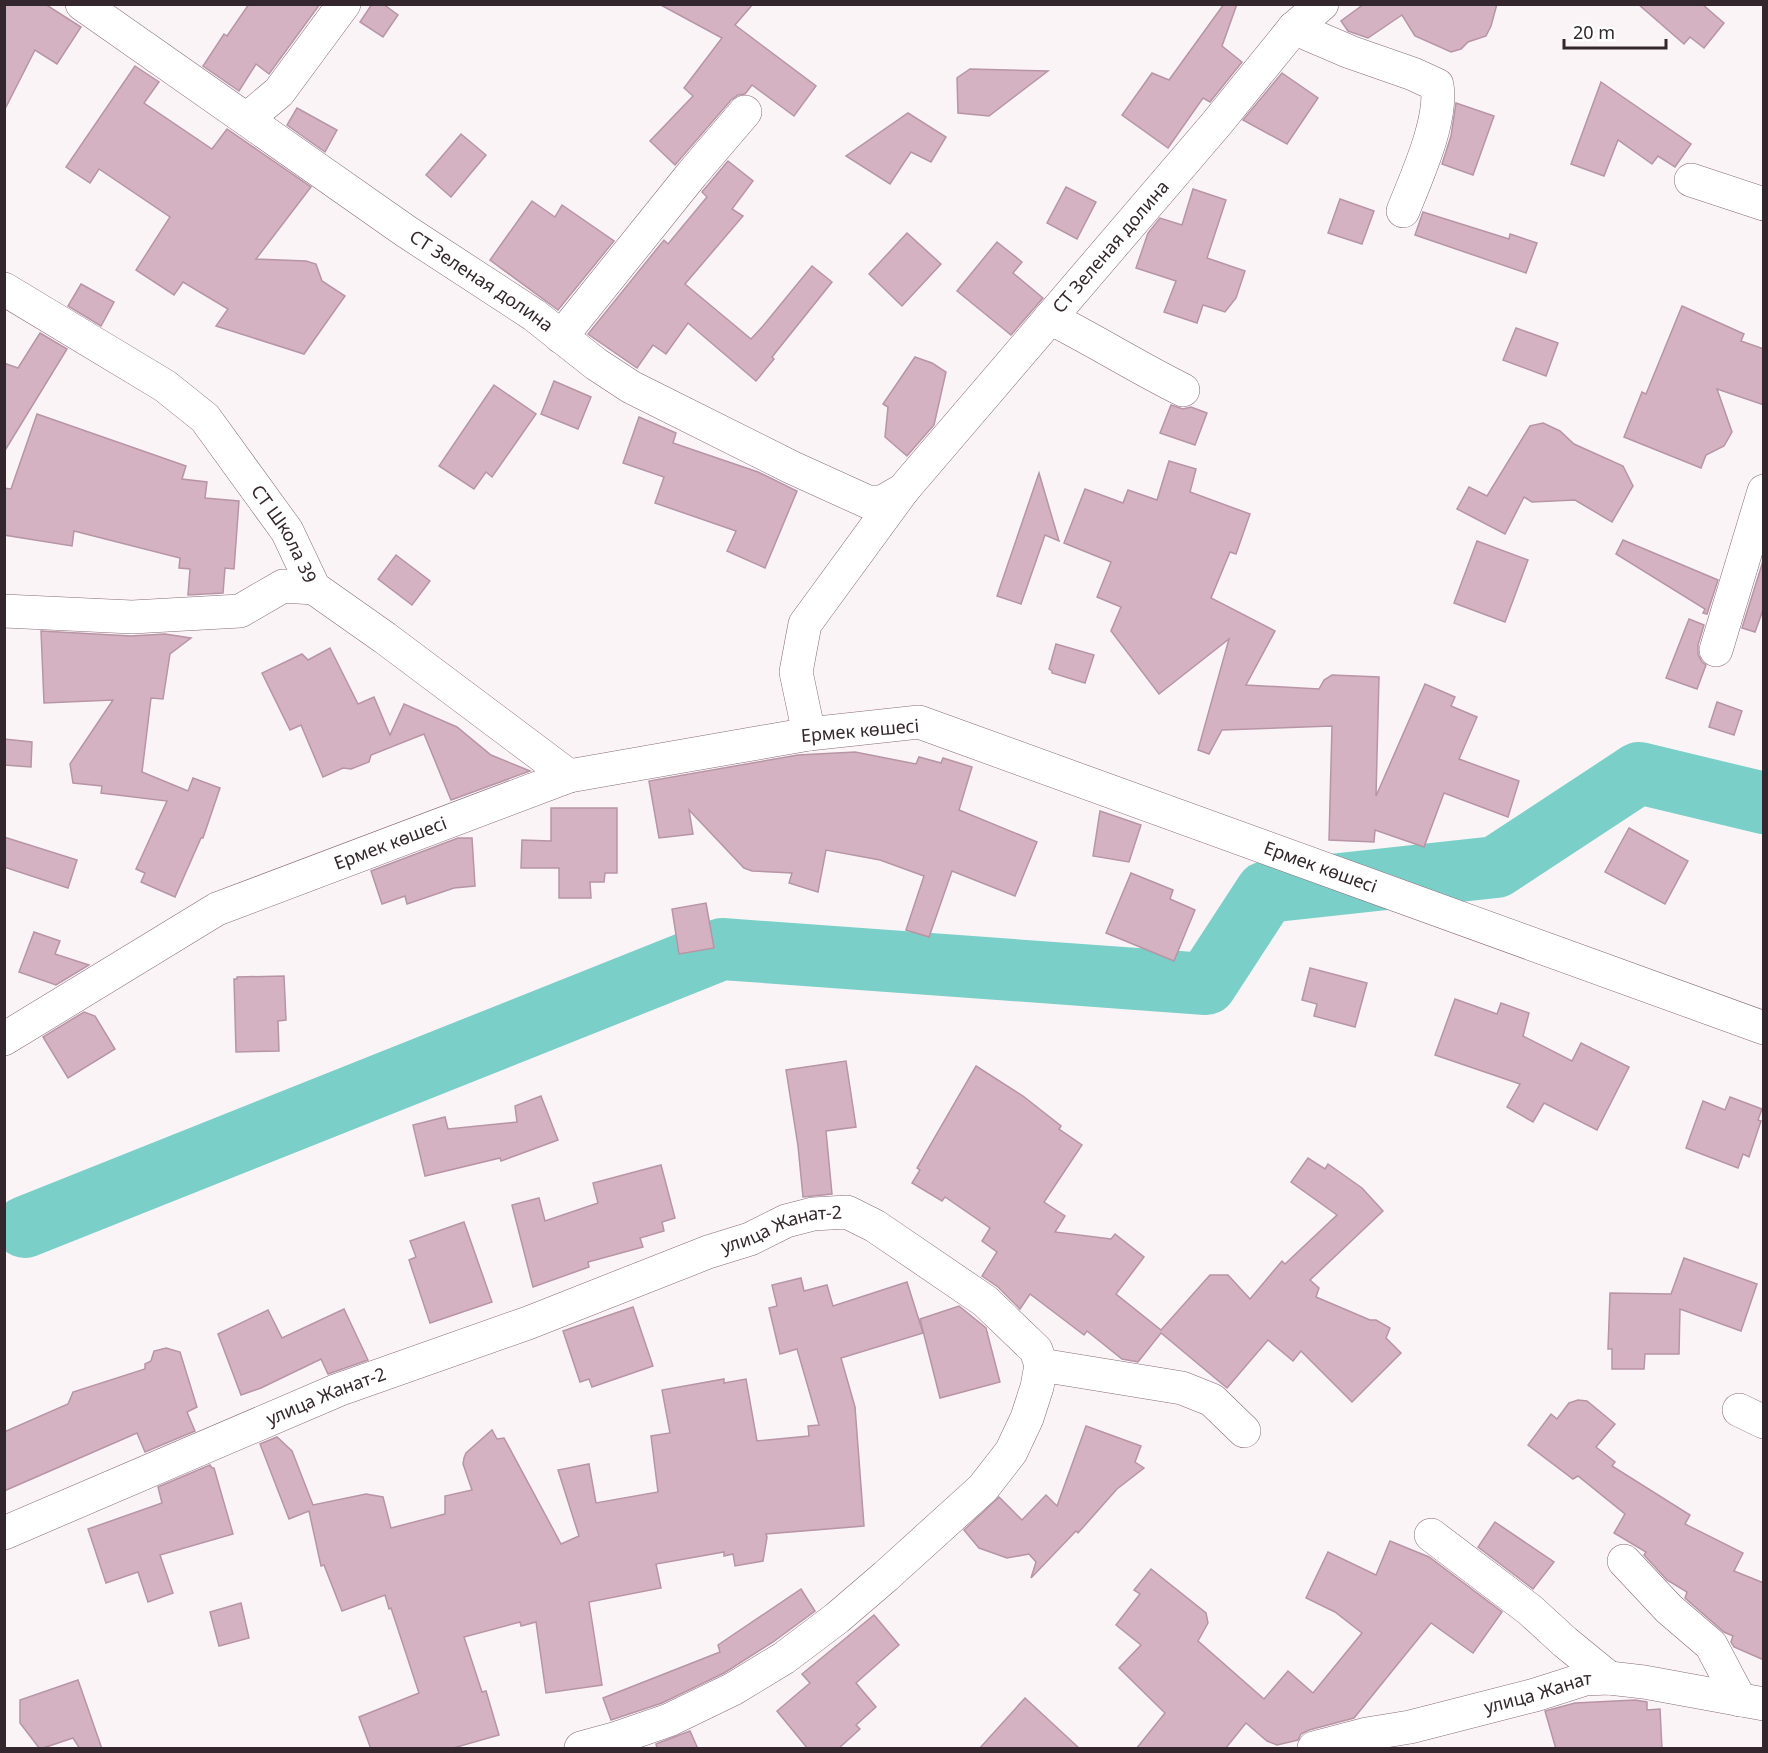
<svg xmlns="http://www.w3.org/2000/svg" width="1768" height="1753" viewBox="0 0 1768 1753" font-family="'Noto Sans',sans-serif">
<rect width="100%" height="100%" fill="#fbf4f7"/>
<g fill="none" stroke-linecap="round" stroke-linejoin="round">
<path stroke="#7acfc8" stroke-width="62" d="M 25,1227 L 722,949 L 1206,984 L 1266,892 L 1496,867 L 1639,773 L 1764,803"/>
</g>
<g fill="#d5b2c2" stroke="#b795a4" stroke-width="1.5">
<path d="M 4,4 L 45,4 L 81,27 L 57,64 L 35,50 L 4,111 Z"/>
<path d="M 249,4 L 320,4 L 269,74 L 256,64 L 239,91 L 203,66 L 224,34 L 227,36 Z"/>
<path d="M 372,4 L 383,4 L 398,15 L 383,37 L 360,22 Z"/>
<path d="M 659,4 L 753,4 L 735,25 L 816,86 L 794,116 L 752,85 L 745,94 L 738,95 L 731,100 L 675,165 L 650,141 L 693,96 L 684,88 L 722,38 Z"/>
<path d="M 1224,4 L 1237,4 L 1222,46 L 1242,62 L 1210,102 L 1203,98 L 1168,148 L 1122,115 L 1152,73 L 1169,80 Z"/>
<path d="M 1364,4 L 1497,4 L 1491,26 L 1486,36 L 1468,42 L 1461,49 L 1451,52 L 1415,36 L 1402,15 L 1368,38 L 1348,31 L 1341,21 Z"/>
<path d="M 1638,4 L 1702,4 L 1724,23 L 1704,48 L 1690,37 L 1684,44 Z"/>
<path d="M 135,66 L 159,82 L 144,103 L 212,149 L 227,129 L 311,187 L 256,259 L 306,261 L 316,264 L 322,281 L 345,296 L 304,354 L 216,326 L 228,309 L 183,282 L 174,295 L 136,270 L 170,217 L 99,169 L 90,183 L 66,167 Z"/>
<path d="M 970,69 L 1048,71 L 989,116 L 958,113 L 957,78 Z"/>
<path d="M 1282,73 L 1318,98 L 1287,144 L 1243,120 Z"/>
<path d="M 1601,82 L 1691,144 L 1675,167 L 1658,156 L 1652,164 L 1618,140 L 1604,176 L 1571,164 Z"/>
<path d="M 1456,103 L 1494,116 L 1473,175 L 1442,164 L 1451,136 Z"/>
<path d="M 297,108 L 337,130 L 325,152 L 287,125 Z"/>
<path d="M 908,113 L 946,137 L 931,162 L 911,152 L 890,184 L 846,156 Z"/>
<path d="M 461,134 L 486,155 L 451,197 L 426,175 Z"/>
<path d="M 728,161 L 753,181 L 732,209 L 743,216 L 685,284 L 751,339 L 763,326 L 812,266 L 832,282 L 772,357 L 774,359 L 756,381 L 688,323 L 666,354 L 653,345 L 637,368 L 588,334 L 664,240 L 668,244 L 707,197 L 702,192 Z"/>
<path d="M 1066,187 L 1096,202 L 1077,239 L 1047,223 Z"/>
<path d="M 1193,189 L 1226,200 L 1207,258 L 1245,271 L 1236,298 L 1225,312 L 1203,305 L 1197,323 L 1164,312 L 1176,281 L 1136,268 L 1148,233 L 1160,218 L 1182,225 Z"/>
<path d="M 1340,199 L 1374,211 L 1362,244 L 1328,233 Z"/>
<path d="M 532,201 L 555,217 L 562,205 L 614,241 L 558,310 L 490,260 Z"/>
<path d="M 1423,212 L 1509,239 L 1510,234 L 1537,243 L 1526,273 L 1415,235 Z"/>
<path d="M 907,233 L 941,264 L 902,306 L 869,274 Z"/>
<path d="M 997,242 L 1022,262 L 1013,273 L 1043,298 L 1011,335 L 957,291 Z"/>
<path d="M 81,284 L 114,302 L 101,326 L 68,306 Z"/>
<path d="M 1682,306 L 1744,334 L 1741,341 L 1764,349 L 1764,405 L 1717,389 L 1732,432 L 1724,446 L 1706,455 L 1701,468 L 1624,437 L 1642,392 L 1646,394 Z"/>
<path d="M 1516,328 L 1558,343 L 1546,376 L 1503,360 Z"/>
<path d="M 40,333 L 67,349 L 4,452 L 4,363 L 18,368 Z"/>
<path d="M 915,357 L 932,363 L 946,372 L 934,425 L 907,456 L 885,437 L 888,407 L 883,404 Z"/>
<path d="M 554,381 L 591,397 L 578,429 L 541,414 Z"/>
<path d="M 494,385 L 536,414 L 492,477 L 486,472 L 474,489 L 439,466 Z"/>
<path d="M 1171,405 L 1183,409 L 1191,407 L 1207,413 L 1195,445 L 1160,433 Z"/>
<path d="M 37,414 L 186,466 L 182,479 L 207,482 L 205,498 L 239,501 L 234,569 L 225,568 L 223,593 L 188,595 L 190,569 L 179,568 L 180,558 L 74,531 L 72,546 L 4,535 L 4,488 L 11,489 Z"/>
<path d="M 639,417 L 676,433 L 673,443 L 758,472 L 797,491 L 765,568 L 727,551 L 736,531 L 655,503 L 664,477 L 623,463 Z"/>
<path d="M 1543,423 L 1560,431 L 1574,444 L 1623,466 L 1633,486 L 1612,522 L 1575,500 L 1532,502 L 1524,497 L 1505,534 L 1457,509 L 1469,487 L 1487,496 L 1530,426 Z"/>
<path d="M 1169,461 L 1196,469 L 1190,492 L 1250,514 L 1236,554 L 1230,552 L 1211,598 L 1275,631 L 1246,685 L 1319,689 L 1324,680 L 1332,675 L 1379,677 L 1376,796 L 1425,684 L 1455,697 L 1451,706 L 1477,717 L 1459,759 L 1519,781 L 1508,817 L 1444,793 L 1424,847 L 1375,830 L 1374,842 L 1329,840 L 1332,726 L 1222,730 L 1209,754 L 1198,750 L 1229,639 L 1159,694 L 1111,631 L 1121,607 L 1097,597 L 1111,562 L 1064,543 L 1085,489 L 1123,503 L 1128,490 L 1157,500 Z"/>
<path d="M 1039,473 L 1059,541 L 1045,535 L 1021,604 L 997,596 Z"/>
<path d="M 1623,540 L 1718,580 L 1707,614 L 1703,613 L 1705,609 L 1616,554 Z"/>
<path d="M 1477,541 L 1528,560 L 1505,622 L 1454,603 Z"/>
<path d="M 396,555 L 430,581 L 412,605 L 378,579 Z"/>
<path d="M 1764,558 L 1764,607 L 1755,632 L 1742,628 Z"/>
<path d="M 1689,619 L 1704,625 L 1698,645 L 1698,654 L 1702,662 L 1706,665 L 1697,689 L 1666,678 Z"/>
<path d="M 41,631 L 131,636 L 165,634 L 191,638 L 170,654 L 163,699 L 151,698 L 142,772 L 188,791 L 193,778 L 220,788 L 203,838 L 201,838 L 175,897 L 141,882 L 145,873 L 136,869 L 167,801 L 101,793 L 102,786 L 73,783 L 70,764 L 113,700 L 44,703 Z"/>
<path d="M 1056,644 L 1094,655 L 1085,683 L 1052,673 L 1052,671 L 1049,669 Z"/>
<path d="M 330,648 L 358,704 L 374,697 L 390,735 L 404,704 L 457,727 L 491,755 L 530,771 L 451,800 L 424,734 L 371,755 L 369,762 L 351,769 L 343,768 L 323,777 L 301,725 L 290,730 L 262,673 L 302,654 L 308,660 Z"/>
<path d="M 1717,702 L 1742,711 L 1734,735 L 1709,727 Z"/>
<path d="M 4,739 L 32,742 L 31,767 L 4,765 Z"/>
<path d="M 855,752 L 916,764 L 919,757 L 941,763 L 943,758 L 972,767 L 959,810 L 1037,842 L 1015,896 L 952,871 L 929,937 L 906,930 L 924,876 L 880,860 L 826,850 L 818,892 L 789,883 L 792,873 L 752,871 L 744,868 L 689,810 L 693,834 L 659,838 L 649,781 L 798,755 Z"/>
<path d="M 551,808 L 617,808 L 617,873 L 605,873 L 604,882 L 590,882 L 591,898 L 559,898 L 559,868 L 521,868 L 522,840 L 551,841 Z"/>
<path d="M 1100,811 L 1141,825 L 1129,862 L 1093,856 Z"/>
<path d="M 1629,828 L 1688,861 L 1665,904 L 1605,872 Z"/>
<path d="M 4,837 L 77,860 L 68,888 L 4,867 Z"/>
<path d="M 458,838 L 472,838 L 475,886 L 454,888 L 407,904 L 405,896 L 382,904 L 371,871 Z"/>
<path d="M 1131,873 L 1173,890 L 1170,899 L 1195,910 L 1174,961 L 1106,933 Z"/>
<path d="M 706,903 L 714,948 L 679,954 L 672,909 Z"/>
<path d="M 34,932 L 60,941 L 55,954 L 89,965 L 56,985 L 19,972 Z"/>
<path d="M 1310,968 L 1367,983 L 1355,1027 L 1314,1016 L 1317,1004 L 1302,1000 Z"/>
<path d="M 284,976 L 286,1020 L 278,1021 L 279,1051 L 236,1052 L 234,979 L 237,979 L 237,977 Z"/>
<path d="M 1455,999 L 1497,1014 L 1501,1003 L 1529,1013 L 1523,1036 L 1572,1061 L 1581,1043 L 1629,1067 L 1597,1130 L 1544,1103 L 1533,1122 L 1507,1107 L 1520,1084 L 1435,1055 Z"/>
<path d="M 84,1012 L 95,1016 L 115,1049 L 68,1078 L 43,1037 Z"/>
<path d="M 846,1061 L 856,1127 L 826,1131 L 832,1194 L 803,1197 L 798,1146 L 786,1070 Z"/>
<path d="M 976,1066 L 1023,1096 L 1061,1126 L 1059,1129 L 1082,1145 L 1044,1202 L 1065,1216 L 1055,1232 L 1111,1239 L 1115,1234 L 1144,1257 L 1116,1294 L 1161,1330 L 1210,1275 L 1228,1275 L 1250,1299 L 1282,1261 L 1285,1264 L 1337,1215 L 1291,1182 L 1308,1158 L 1325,1169 L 1328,1164 L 1362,1188 L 1383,1211 L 1310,1280 L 1319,1288 L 1316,1297 L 1370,1320 L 1376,1320 L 1390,1328 L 1386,1338 L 1401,1353 L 1352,1402 L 1301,1351 L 1293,1361 L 1268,1340 L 1227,1388 L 1161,1333 L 1138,1362 L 1122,1359 L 1087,1331 L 1084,1335 L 1030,1294 L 1020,1309 L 998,1287 L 982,1276 L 997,1252 L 982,1241 L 990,1228 L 945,1197 L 942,1201 L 912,1183 L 920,1170 L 917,1168 Z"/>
<path d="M 541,1096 L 558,1140 L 501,1161 L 500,1158 L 425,1176 L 413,1125 L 445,1117 L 448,1129 L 517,1122 L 515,1106 Z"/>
<path d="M 1730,1097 L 1762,1109 L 1758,1120 L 1761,1121 L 1749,1157 L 1743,1154 L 1738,1168 L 1686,1148 L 1703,1101 L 1725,1110 Z"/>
<path d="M 661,1165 L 675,1218 L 662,1222 L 664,1231 L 640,1238 L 643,1247 L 588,1262 L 589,1267 L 533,1287 L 512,1205 L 539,1198 L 545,1221 L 598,1203 L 593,1183 Z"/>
<path d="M 464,1222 L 492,1302 L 430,1323 L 409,1260 L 416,1257 L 410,1241 Z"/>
<path d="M 1684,1258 L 1757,1284 L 1741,1331 L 1680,1309 L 1679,1354 L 1645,1354 L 1644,1369 L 1612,1369 L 1612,1349 L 1608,1349 L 1610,1293 L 1671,1294 Z"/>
<path d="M 801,1278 L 804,1291 L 827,1285 L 833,1306 L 907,1282 L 923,1333 L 841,1358 L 855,1407 L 864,1526 L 766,1534 L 767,1537 L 763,1561 L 735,1566 L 733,1554 L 724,1556 L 724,1552 L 656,1564 L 661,1588 L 589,1602 L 602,1685 L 546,1693 L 536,1622 L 521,1626 L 520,1622 L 464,1637 L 482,1692 L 486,1691 L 499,1735 L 450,1749 L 371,1749 L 359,1717 L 419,1693 L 391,1608 L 389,1609 L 385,1595 L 342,1611 L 324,1565 L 321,1566 L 309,1511 L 289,1519 L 260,1444 L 277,1437 L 292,1451 L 313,1505 L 366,1494 L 383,1497 L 391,1528 L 445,1514 L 445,1496 L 472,1490 L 463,1464 L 464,1458 L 466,1453 L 492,1430 L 497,1439 L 504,1438 L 561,1544 L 579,1536 L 558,1470 L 589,1464 L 596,1503 L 658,1492 L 651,1436 L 670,1433 L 662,1390 L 724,1379 L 724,1383 L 746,1379 L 757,1441 L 809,1436 L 808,1426 L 819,1425 L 797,1349 L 780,1354 L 769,1308 L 777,1306 L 772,1285 Z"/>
<path d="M 959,1306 L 986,1328 L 1000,1382 L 940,1398 L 920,1319 Z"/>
<path d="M 633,1307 L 653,1366 L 592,1387 L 589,1379 L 580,1382 L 563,1331 Z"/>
<path d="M 344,1309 L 368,1360 L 328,1374 L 321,1359 L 261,1388 L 241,1395 L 218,1334 L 268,1310 L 282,1338 Z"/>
<path d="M 166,1348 L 180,1352 L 197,1407 L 187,1412 L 195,1431 L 145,1452 L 137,1433 L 4,1491 L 4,1432 L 68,1404 L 73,1392 L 145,1369 L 145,1364 L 151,1361 L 154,1351 Z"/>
<path d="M 1578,1400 L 1587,1401 L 1615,1424 L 1596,1447 L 1615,1462 L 1612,1466 L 1690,1515 L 1685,1524 L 1743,1553 L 1734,1571 L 1764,1583 L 1764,1660 L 1734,1647 L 1731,1642 L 1733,1636 L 1724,1632 L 1685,1598 L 1687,1592 L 1667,1580 L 1644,1555 L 1646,1552 L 1614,1533 L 1625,1514 L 1578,1476 L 1573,1479 L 1528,1445 L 1551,1414 L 1557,1419 L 1569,1403 Z"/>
<path d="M 1086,1426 L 1141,1446 L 1135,1462 L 1144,1468 L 1117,1489 L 1078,1533 L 1076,1531 L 1031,1578 L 1036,1562 L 1029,1554 L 1007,1558 L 979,1548 L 964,1530 L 999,1497 L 1022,1520 L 1046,1495 L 1057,1506 Z"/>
<path d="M 210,1465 L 212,1468 L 214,1468 L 233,1534 L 160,1555 L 173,1593 L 148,1602 L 138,1572 L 106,1583 L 88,1529 L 162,1503 L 158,1487 Z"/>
<path d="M 1495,1522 L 1554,1562 L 1533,1589 L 1478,1547 Z"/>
<path d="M 1390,1541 L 1429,1557 L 1502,1612 L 1473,1653 L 1431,1623 L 1354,1718 L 1309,1730 L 1301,1734 L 1298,1740 L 1277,1745 L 1267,1741 L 1246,1723 L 1225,1749 L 1136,1749 L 1165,1713 L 1119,1668 L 1141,1645 L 1116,1625 L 1140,1594 L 1134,1590 L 1151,1569 L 1206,1613 L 1208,1623 L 1198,1641 L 1264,1699 L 1288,1671 L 1313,1693 L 1362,1633 L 1335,1612 L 1306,1598 L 1328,1552 L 1376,1575 Z"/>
<path d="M 801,1589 L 815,1611 L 773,1642 L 724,1673 L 662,1703 L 611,1720 L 603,1698 L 720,1652 L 718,1645 Z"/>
<path d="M 241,1603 L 249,1638 L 219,1646 L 210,1612 Z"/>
<path d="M 874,1615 L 899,1645 L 856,1683 L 876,1707 L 856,1725 L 860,1729 L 838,1749 L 808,1749 L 777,1711 L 810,1683 L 802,1674 Z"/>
<path d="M 78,1680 L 102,1749 L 80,1749 L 73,1738 L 40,1749 L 20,1723 L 20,1700 Z"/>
<path d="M 1025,1698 L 1080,1749 L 979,1749 Z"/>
<path d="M 1635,1700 L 1647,1702 L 1647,1710 L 1660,1709 L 1662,1749 L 1556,1749 L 1545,1711 L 1575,1703 Z"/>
<path d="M 690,1731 L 698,1749 L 657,1749 L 656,1744 Z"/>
</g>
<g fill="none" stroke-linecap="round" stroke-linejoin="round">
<g stroke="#896a78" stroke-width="34">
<g id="street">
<path id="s1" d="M 82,4 L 407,232 L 534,315 L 596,364 L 631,387 L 793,468 L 868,502 L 882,502 L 903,490"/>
<path d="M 1294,28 L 1350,52 L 1413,74 L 1437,85 C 1443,120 1416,178 1403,211"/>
<path d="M 247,119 L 279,92 L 344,4"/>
<path d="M 1691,180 L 1764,204"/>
<path id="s2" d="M 4,289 L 165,386 L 205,418 L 287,531 L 314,588 L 385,638 L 569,776"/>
<path d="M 1050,318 C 1096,341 1138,368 1183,390"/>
<path d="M 561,337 L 692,174 L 745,112"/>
<path d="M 4,611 L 132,617 L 240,611 L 283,586 L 314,588"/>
<path d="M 1716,650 L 1764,491"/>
<path id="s3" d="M 809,734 L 796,672 L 805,624 L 903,490 L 1217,123 L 1294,28 L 1322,4"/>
<path id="s4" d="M 4,1039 L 217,909 L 569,776 L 809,734 L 919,722 L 1764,1028"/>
<path d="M 1041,1365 L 1182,1388 L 1212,1400 L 1244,1431"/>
<path d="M 1739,1410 L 1764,1422"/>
<path id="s5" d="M 4,1533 L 338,1390 L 528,1323 L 708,1252 L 750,1239 L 786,1221 L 813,1214 L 847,1212 L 875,1226 L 985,1301 L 1036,1350 L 1041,1365 L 1037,1387 L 1027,1418 L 1011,1452 L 983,1488 L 886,1576 L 837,1618 L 784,1658 L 733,1689 L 669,1720 L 614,1739 L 581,1748"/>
<path d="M 1431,1535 L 1530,1610 L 1565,1642 L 1609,1678"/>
<path d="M 1624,1561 L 1669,1609 L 1711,1645 L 1740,1700"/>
<path id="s6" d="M 1314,1748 L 1367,1734 L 1410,1727 L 1535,1695 L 1585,1679 L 1609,1678 L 1644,1682 L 1764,1704"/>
</g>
</g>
<use href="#street" stroke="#fff" stroke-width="33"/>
</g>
<g text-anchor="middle" stroke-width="4.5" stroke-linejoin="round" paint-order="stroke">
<g font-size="18" fill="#33262c" stroke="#fff">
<text dy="6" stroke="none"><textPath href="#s3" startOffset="598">СТ Зеленая долина</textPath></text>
<text dy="6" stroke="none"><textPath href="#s1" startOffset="486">СТ Зеленая долина</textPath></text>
<text dy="6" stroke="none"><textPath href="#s2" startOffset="380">СТ Школа 39</textPath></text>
<text transform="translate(860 731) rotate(-5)" y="6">Ермек көшесі</text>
<text dy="6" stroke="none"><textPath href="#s4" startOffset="435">Ермек көшесі</textPath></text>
<text dy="6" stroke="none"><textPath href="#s4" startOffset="1407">Ермек көшесі</textPath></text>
<text dy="6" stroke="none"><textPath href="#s5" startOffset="836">улица Жанат-2</textPath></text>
<text dy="6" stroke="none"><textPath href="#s5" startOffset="350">улица Жанат-2</textPath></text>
<text dy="6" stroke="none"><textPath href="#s6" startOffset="231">улица Жанат</textPath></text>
</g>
</g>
<rect width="1768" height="1753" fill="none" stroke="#33262c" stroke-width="12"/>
<path d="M1564 39v9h102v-9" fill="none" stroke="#33262c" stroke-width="3"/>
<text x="1573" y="39" font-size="18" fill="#33262c" stroke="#ffffff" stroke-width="4.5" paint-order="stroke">20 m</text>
</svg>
